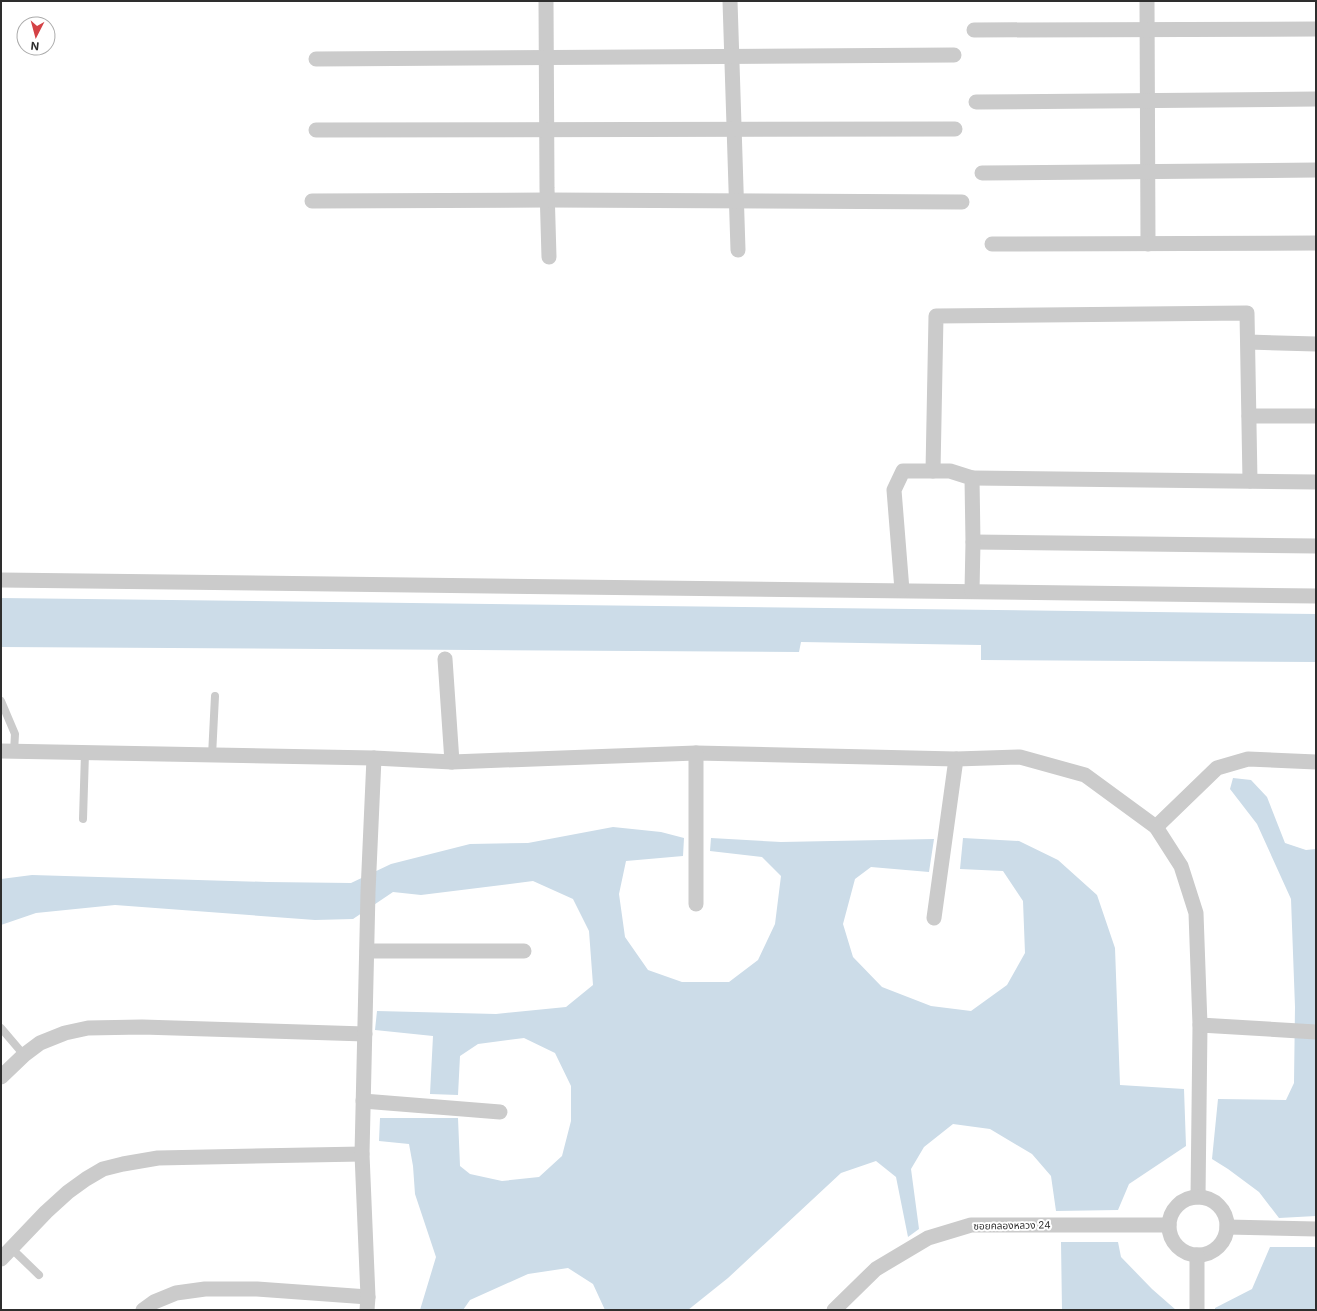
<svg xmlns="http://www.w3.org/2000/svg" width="1317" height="1311" viewBox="0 0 1317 1311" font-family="Inter,'Noto Sans Thai',sans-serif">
<rect width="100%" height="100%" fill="#fff"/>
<g fill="#ccdce8">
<path d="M 1,598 L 1316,614 L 1316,662 L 981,660 L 981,645 L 801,642 L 799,652 L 1,647 Z"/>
<path d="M 1233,778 L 1251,780 L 1267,797 L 1285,843 L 1306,850 L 1316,849 L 1316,1216 L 1279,1218 L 1259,1192 L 1228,1169 L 1212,1159 L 1218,1099 L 1286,1100 L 1294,1083 L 1295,1007 L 1291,899 L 1257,824 L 1230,789 Z"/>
<path d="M 613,827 L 661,832 L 684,838 L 683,856 L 626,861 L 619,894 L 625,937 L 648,970 L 682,982 L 729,982 L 758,960 L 775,924 L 781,876 L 762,857 L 710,851 L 711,838 L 781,842 L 934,839 L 929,872 L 871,867 L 855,879 L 843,924 L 853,957 L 882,987 L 931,1006 L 971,1011 L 1007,985 L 1025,953 L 1023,901 L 1003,871 L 960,869 L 963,838 L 1019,841 L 1058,860 L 1097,895 L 1115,948 L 1120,1085 L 1184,1089 L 1186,1146 L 1129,1184 L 1118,1210 L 1056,1211 L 1051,1176 L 1032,1154 L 990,1129 L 953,1124 L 924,1147 L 911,1169 L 919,1229 L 908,1237 L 896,1177 L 876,1161 L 841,1173 L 728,1278 L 688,1310 L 605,1310 L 593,1284 L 568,1268 L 528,1274 L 470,1300 L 463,1310 L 420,1310 L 436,1257 L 415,1194 L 413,1166 L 409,1144 L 379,1141 L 380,1118 L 458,1118 L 460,1166 L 470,1174 L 502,1181 L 539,1177 L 562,1156 L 571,1121 L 571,1086 L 555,1053 L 524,1038 L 478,1044 L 460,1056 L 458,1095 L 430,1094 L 433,1036 L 375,1030 L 377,1011 L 496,1014 L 566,1007 L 593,985 L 589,931 L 573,899 L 533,881 L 421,895 L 393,892 L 353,919 L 315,920 L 115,905 L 36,913 L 1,925 L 1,879 L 32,875 L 267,882 L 351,883 L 391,864 L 470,844 L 528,843 Z"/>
<path d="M 1061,1242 L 1118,1242 L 1121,1257 L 1152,1289 L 1176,1310 L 1062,1310 Z"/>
<path d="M 1270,1247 L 1316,1247 L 1316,1310 L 1215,1310 L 1215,1308 L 1252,1289 Z"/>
</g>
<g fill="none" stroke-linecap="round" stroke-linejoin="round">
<g stroke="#cbcbcb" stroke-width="8">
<path d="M 1,701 L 15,734 L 14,752"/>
<path d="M 212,756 L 215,696"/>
<path d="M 83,819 L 85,753"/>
<path d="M 1,1028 L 24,1055"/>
<path d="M 11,1248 L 39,1275"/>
</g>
<g stroke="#cbcbcb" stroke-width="15">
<path d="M 546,1 L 547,188 L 549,257"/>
<path d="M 730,1 L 738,250"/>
<path d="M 1147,1 L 1148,244"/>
<path d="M 974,30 L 1316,29"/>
<path d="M 316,59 C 529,59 742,56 954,55"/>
<path d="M 976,102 L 1316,99"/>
<path d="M 316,130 L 955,129"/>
<path d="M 982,173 L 1316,170"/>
<path d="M 312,201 L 547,200 L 962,202"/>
<path d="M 992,244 L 1316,243"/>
<path d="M 1248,342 L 1316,344"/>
<path d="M 1249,416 L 1316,416"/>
<path d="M 933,471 L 936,316 L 1247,313 L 1250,481"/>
<path d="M 972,478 L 1316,482"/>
<path d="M 973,542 L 1316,546"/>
<path d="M 1,580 L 1316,596"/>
<path d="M 902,590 L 894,490 L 903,471 L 950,471 L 972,478 L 973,542 L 972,591"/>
<path d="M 445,659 L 452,762"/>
<path d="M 1,751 L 374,758 L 452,762 L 696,753 L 956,759 L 1020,757 L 1085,775 L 1156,827 L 1181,866 L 1196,913 L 1200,1025 L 1198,1197"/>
<path d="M 1156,827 L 1217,768 L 1248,759 L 1316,762"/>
<path d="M 696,904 L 696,753"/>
<path d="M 934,918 L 956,759"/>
<path d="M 367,951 L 524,951"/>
<path d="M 1200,1025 L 1316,1032"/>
<path d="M 1,1077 L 24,1055 L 40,1043 L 65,1033 L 88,1028 L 142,1027 L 365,1034"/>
<path d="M 363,1101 L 500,1112"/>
<circle cx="1198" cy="1226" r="29"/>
<path d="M 1227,1227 L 1316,1229"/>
<path d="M 1,1259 L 46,1212 L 68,1192 L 86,1179 L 103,1169 L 123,1164 L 158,1158 L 362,1154"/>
<path d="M 143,1310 L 154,1302 L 176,1293 L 205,1289 L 257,1289 L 368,1297"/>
<path d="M 367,1310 L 368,1297 L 362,1154 L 368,892 L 374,758"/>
<path d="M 834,1310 L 876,1269 L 928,1238 L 971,1225 L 1169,1225"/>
<path d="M 1197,1310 L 1197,1255"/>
</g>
</g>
<g text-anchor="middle" stroke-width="4" stroke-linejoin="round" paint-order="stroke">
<g font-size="10" fill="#2e2e2e" stroke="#fff">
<text transform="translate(1012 1225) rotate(-1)" y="4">ซอยคลองหลวง 24</text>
</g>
</g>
<rect width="1317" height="1311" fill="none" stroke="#2e2e2e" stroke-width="4"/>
<g transform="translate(36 36) rotate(186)"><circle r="19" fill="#ffffff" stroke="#ababab"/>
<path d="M0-3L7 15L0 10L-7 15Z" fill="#d44246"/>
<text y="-6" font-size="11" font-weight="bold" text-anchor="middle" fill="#2e2e2e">N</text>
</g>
</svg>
